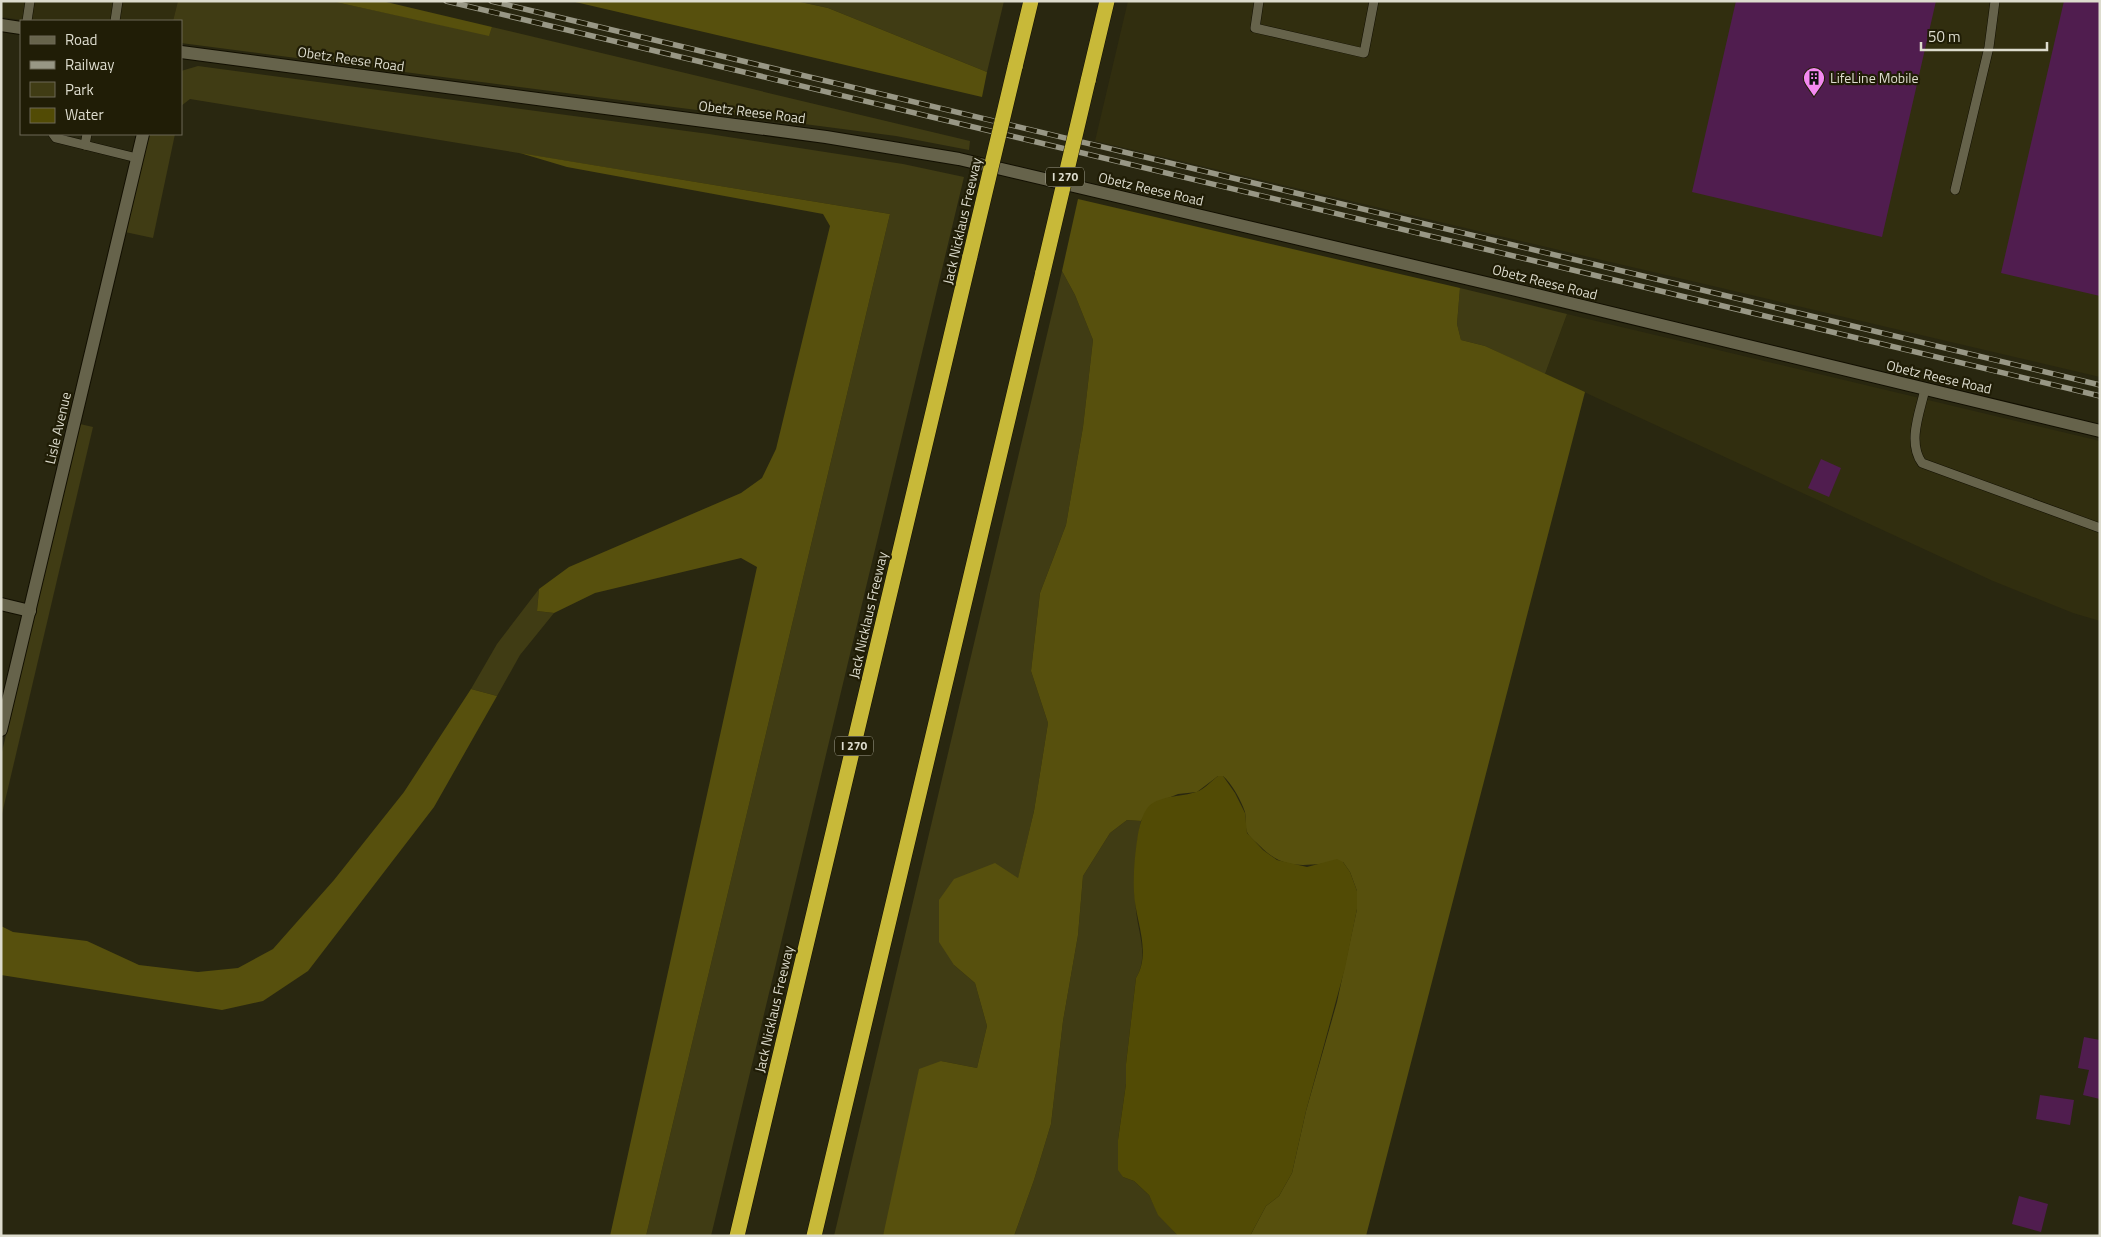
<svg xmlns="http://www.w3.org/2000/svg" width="2101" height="1237" viewBox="0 0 2101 1237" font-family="'Titillium Web',sans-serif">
<rect width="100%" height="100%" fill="#292710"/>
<g fill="#312e0f">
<path d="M 1,1 L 178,1 L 173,21 L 29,21 L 1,17 Z"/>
<path d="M 1128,1 L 2100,1 L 2100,377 L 1095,141 Z"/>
<path d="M 1567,314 L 2100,441 L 2100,621 L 2073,613 L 1993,581 L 1545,374 Z"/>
</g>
<g fill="#403c14">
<path d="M 178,1 L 331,1 L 489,35 L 492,27 L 970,141 L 969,150 L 896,136 L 181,43 L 181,21 L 173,21 Z"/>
<path d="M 796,1 L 1004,1 L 987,72 L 828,8 Z"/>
<path d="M 198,66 L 709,134 L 903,164 L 964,177 L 711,1236 L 646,1236 L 890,214 L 190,99 L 181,106 L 181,71 Z"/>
<path d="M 149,134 L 175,134 L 153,238 L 125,232 Z"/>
<path d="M 1062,271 L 1075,295 L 1093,340 L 1083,427 L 1066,525 L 1040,593 L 1031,671 L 1048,723 L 1034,811 L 1018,879 L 954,965 L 975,983 L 987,1026 L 977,1068 L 941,1061 L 883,1236 L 834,1236 Z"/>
<path d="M 1460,288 L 1567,314 L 1545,374 L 1485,346 L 1461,340 L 1457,324 Z"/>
<path d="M 80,424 L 93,427 L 1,818 L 1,756 Z"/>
<path d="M 539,589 L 537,611 L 554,613 L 520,655 L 497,696 L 471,689 L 497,644 Z"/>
<path d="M 1127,820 L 1141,821 C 1135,850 1133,880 1136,910 C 1138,933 1149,956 1136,978 L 1126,1064 L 1126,1084 L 1118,1140 L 1123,1177 L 1134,1181 L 1149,1195 L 1159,1215 L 1178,1236 L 1014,1236 L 1034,1180 L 1051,1124 L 1063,1021 L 1078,935 L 1083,876 L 1110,833 Z"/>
</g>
<g fill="#57500d">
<path d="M 331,1 L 382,1 L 492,27 L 489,36 Z"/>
<path d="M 571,1 L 796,1 L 828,8 L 987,72 L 982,97 Z"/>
<path d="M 520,153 L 890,214 L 646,1236 L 610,1236 L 757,567 L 741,558 L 595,593 L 554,613 L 537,611 L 539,589 L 569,567 L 741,493 L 762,478 L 776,449 L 830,226 L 823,214 L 567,167 Z"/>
<path d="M 1078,199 L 1460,288 L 1457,324 L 1461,340 L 1485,346 L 1585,392 L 1366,1236 L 1250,1236 L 1266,1206 L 1279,1196 L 1292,1173 L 1306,1111 L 1337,1002 L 1357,909 L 1357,891 L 1350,872 L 1343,862 C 1310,863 1287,874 1260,846 C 1256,842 1249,837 1247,832 C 1245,826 1246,818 1245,812 C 1241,800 1232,784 1223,776 L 1218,776 L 1197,792 L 1178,794 L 1151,805 L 1141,821 L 1127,820 L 1110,833 L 1083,876 L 1078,935 L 1063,1021 L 1051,1124 L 1034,1180 L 1014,1236 L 883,1236 L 919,1069 L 941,1061 L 977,1068 L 987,1026 L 975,983 L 954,965 L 939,942 L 939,900 L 954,879 L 995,863 L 1018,878 L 1034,811 L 1048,723 L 1031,671 L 1040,593 L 1066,525 L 1083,427 L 1093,340 L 1075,295 L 1062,271 Z"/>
<path d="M 471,689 L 497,696 L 434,807 L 308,971 L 263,1001 L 222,1010 L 1,975 L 1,926 L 13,932 L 87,941 L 139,965 L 198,972 L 238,968 L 273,949 L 334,880 L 404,792 Z"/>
</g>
<path fill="#524b05" d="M 1218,776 L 1223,776 L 1235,793 L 1245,813 L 1247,833 L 1263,850 L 1277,860 L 1307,867 L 1337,859 L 1343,862 L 1350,872 L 1357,891 L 1357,909 L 1345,968 L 1306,1111 L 1292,1173 L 1279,1196 L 1266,1206 L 1250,1236 L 1178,1236 L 1158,1215 L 1149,1195 L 1134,1181 L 1123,1177 L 1118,1170 L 1118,1140 L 1126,1084 L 1126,1064 L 1136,978 C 1152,952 1135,920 1134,892 C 1133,873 1135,853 1138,834 C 1140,825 1142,814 1149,806 C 1161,795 1182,797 1196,792 C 1205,789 1211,781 1218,776 Z"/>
<g fill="#501d4f">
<path d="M 1736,1 L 1936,1 L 1882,237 L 1692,192 Z"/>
<path d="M 2064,1 L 2100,1 L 2100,296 L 2001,273 Z"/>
<path d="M 1821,459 L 1841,468 L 1829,497 L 1808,488 Z"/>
<path d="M 2084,1037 L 2100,1040 L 2100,1099 L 2083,1095 L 2089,1070 L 2078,1068 Z"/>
<path d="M 2040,1095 L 2074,1100 L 2070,1125 L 2036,1119 Z"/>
<path d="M 2019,1196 L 2048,1204 L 2041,1232 L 2012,1224 Z"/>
</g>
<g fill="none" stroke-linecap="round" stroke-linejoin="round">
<g stroke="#120f00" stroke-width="10">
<g id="lane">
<path d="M 1259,1 L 1255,28 L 1364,53 L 1374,1"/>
<path d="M 27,21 L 30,1"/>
<path d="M 115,21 L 118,1"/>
<path d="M 53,134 L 56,138 L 137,158"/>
<path d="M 85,145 L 87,134"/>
<path d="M 1955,190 L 1989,47 L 1995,1"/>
<path d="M 1925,389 C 1920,412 1907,442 1922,463 L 2100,528"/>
</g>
</g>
<g stroke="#120f00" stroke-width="14">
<path id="street" d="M 1,604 L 30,611"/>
</g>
<g stroke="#120f00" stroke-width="14">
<g id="secondary">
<path d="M 1,25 L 21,28"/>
<path d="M 181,52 L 826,137 L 959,159 L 1516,290 L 2100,431"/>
<path d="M 1,730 L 143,134"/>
</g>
</g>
<g stroke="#120f00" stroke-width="16">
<g id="highway">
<path d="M 1015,67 L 1031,1"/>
<path d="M 1088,81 L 1107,1"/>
<path d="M 737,1236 L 970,256"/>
<path d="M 814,1236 L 1043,272"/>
</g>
</g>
<use href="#lane" stroke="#66634b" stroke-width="9"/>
<use href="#street" stroke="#66634b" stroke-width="12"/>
<use href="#secondary" stroke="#66634b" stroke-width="12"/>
<use href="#highway" stroke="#c8b939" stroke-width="15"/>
<g stroke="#989785" stroke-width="5.5">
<g id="rail">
<path d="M 446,1 L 2100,396"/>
<path d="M 491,1 L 2100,385"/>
</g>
</g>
<use href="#rail" stroke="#201d06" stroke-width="4" stroke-dasharray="11" stroke-linecap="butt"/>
<g stroke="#120f00" stroke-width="16" stroke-linecap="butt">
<g id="highway-bridge">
<path d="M 970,256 L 1015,67"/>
<path d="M 1043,272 L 1088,81"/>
</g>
</g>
<use href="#highway-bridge" stroke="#c8b939" stroke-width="15"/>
</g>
<defs>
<g id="building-pin" transform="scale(1.125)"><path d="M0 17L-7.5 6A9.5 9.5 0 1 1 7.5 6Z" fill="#f489f0" stroke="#201d06"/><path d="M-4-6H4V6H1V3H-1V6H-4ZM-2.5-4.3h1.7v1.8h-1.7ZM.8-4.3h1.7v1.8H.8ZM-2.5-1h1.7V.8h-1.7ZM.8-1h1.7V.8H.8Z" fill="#111"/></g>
</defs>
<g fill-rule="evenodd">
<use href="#building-pin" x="1814" y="78"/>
</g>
<g text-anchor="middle" stroke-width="4.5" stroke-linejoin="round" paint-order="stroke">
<g fill="#201d06" stroke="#a4a392" stroke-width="1">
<rect x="1046" y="167.5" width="38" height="19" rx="4"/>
<rect x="835" y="736.5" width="38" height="19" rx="4"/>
</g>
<g font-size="12" font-weight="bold" fill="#dddcce">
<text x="1065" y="181">I 270</text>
<text x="854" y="750">I 270</text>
</g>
<g font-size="14" fill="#dddcce" stroke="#201d06">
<text transform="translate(351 59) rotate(8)" y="5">Obetz Reese Road</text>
<text transform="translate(752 112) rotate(7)" y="5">Obetz Reese Road</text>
<text transform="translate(1151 189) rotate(13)" y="5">Obetz Reese Road</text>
<text transform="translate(962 221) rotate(-77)" y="5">Jack Nicklaus Freeway</text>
<text transform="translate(1545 282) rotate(14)" y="5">Obetz Reese Road</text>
<text transform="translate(1939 377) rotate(13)" y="5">Obetz Reese Road</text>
<text transform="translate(58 428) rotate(-77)" y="5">Lisle Avenue</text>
<text transform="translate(868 615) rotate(-77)" y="5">Jack Nicklaus Freeway</text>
<text transform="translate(774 1009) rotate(-77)" y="5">Jack Nicklaus Freeway</text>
</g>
<g font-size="14" fill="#dddcce" stroke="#201d06" text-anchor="start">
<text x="1830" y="83">LifeLine Mobile</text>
</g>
</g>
<rect width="2101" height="1237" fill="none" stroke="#dddcce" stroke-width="5"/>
<rect x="20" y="20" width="162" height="115" fill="#201d06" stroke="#6c6956"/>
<rect x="30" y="36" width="25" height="8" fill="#66634b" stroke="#6c6956"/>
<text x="65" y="45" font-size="15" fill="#dddcce">Road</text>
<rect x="30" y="61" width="25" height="8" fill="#989785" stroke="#6c6956"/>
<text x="65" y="70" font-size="15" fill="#dddcce">Railway</text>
<rect x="30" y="82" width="25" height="15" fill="#403c14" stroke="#6c6956"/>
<text x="65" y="95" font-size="15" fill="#dddcce">Park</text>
<rect x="30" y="108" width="25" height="15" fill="#524b05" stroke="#6c6956"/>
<text x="65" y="120" font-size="15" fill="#dddcce">Water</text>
<path d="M1921 42v8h126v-8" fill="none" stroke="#dddcce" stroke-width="2.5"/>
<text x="1928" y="42" font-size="15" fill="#dddcce" stroke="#201d06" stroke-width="4" paint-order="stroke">50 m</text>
</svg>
